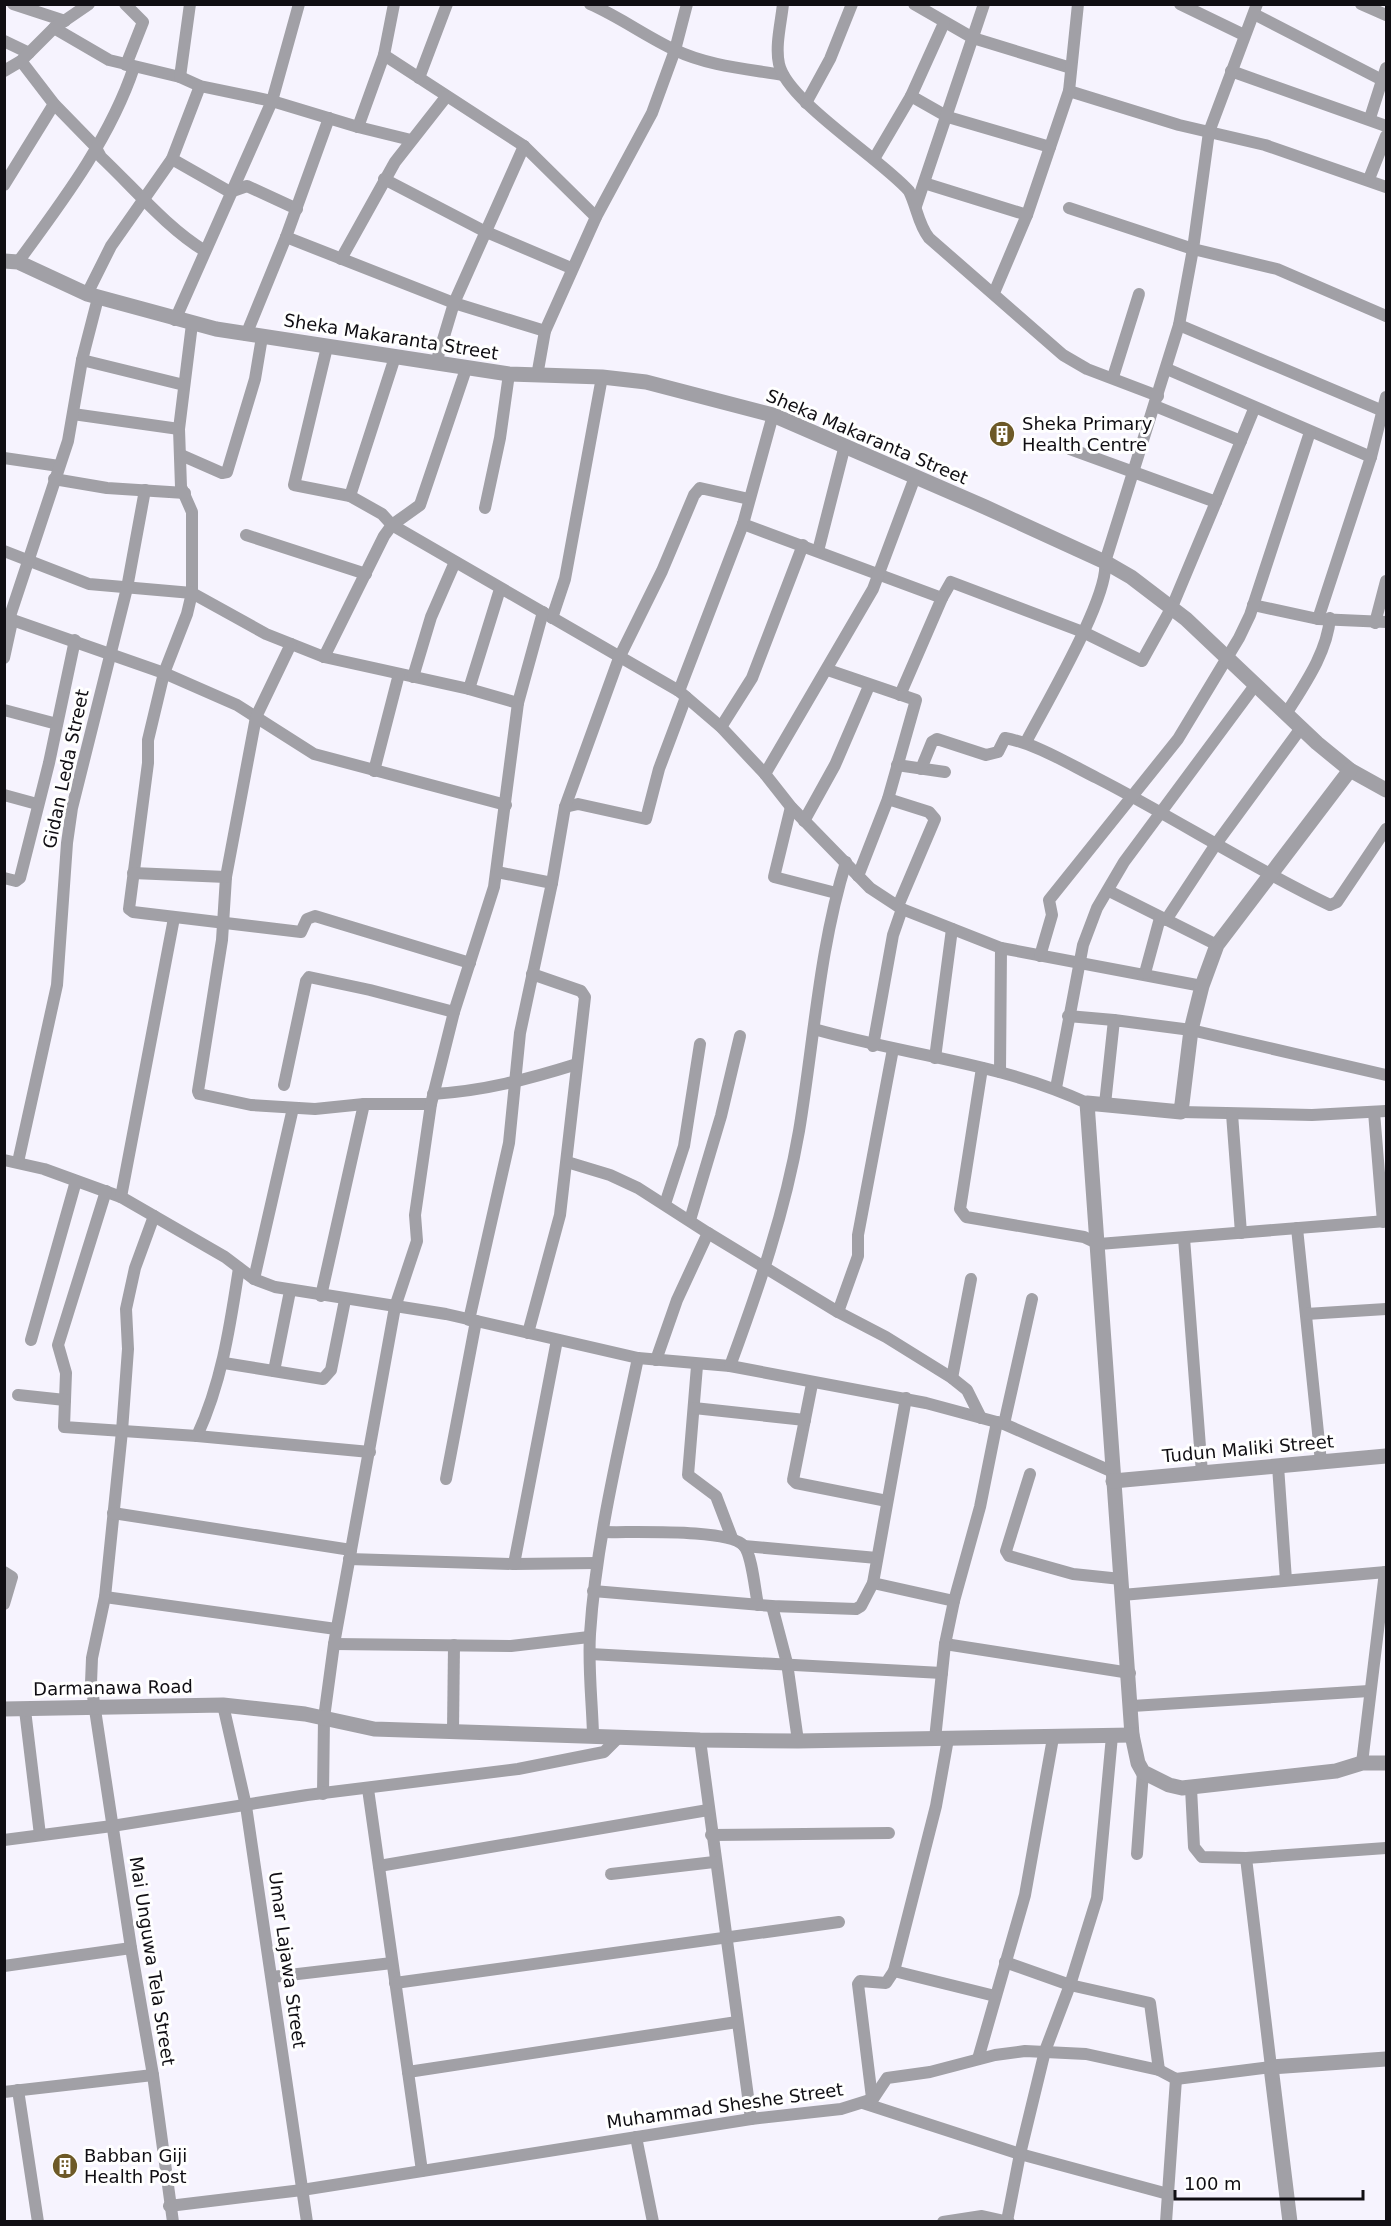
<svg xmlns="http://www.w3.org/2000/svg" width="1391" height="2226" viewBox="0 0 1391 2226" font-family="'DejaVu Sans',sans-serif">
<rect width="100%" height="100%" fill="#f6f3fe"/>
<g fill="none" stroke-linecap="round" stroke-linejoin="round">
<g stroke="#a1a0a6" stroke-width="12">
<path d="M 13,4 L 65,21"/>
<path d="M 125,4 L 143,22 L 126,65"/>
<path d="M 590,4 C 620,17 645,36 675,50 C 708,66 748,69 783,75"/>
<path d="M 783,4 C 781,23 775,46 779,64 C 787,101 881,159 909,191 C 917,207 918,224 929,238 L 1063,355 L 1087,369 L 1158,396"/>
<path d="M 914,4 L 973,38 L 1071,68"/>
<path d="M 1180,4 L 1244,35"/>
<path d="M 1361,4 L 1386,15"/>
<path d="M 1254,14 L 1386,82"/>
<path d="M 54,28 L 109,60 L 180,77 L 200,86 L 272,101 L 358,127 L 411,140"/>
<path d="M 4,41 L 29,53"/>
<path d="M 384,55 L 524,146 L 596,217"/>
<path d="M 21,61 L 54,104 L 95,146 L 101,157 C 134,188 167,228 205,251"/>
<path d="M 4,71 L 21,61 L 54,28 L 89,4"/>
<path d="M 1231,71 L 1386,126"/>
<path d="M 180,77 L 190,4"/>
<path d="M 419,78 L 447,4"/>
<path d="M 1069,91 L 1179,125 L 1265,145 L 1386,187"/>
<path d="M 911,96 L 948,117 L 1050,147"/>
<path d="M 806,103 L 830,59 L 852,4"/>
<path d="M 1370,118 L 1386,68"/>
<path d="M 358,127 L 384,55 L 394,4"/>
<path d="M 172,159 L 230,192 L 247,186 L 297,209"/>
<path d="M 874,159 L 911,96 L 944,23"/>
<path d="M 384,179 L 484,231 L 571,268"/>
<path d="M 1369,179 L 1386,136"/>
<path d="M 924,183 L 1027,215"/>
<path d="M 4,185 L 54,104"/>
<path d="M 916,206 L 984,4"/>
<path d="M 1069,208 L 1193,249 L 1209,132 L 1257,4"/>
<path d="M 286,237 L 454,303 L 545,331"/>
<path d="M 341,259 L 395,162 L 446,97"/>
<path d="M 18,262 C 62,202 110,139 134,67"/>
<path d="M 994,293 L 1027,215 L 1069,91 L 1078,4"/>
<path d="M 87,294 L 111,246 L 172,159 L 200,86"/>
<path d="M 175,320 L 272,101 L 299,4"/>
<path d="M 192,324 L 179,429 L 181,487 L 192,512 L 192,593 L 187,614 L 164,673 L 148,740 L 148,763 L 129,909 L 133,912 L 301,932 L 307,919 L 315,916 L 470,963"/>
<path d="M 1179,325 L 1383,411"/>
<path d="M 246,335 L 286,237 L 329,118"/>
<path d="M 327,347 L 294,485 L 350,496 L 382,514 L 392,525 L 679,691 L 721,727 L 765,774 L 791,807 L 870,888 L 902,909 L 1001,948 L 1000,1072"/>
<path d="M 82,360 L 184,385"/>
<path d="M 436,363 L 454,303 L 524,146"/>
<path d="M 1167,369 L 1371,457"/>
<path d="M 537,376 L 545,331 L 596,217 L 652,113 L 675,50 L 687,4"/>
<path d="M 1113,377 L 1139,294"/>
<path d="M 1155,406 L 1241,441"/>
<path d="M 73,414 L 179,429"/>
<path d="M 1070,449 L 1216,502 L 1254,409"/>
<path d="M 181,455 L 222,473 L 227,472 L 255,379 L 262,337"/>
<path d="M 4,458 L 59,466"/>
<path d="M 54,479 L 107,488 L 185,493"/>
<path d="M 350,496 L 395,357"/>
<path d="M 485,508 L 500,438 L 509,374"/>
<path d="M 743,524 L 942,598 L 900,695"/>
<path d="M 246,535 L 366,574"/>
<path d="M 4,551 L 89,584 L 192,593 L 266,634 L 324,657 L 469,689 L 518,703"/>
<path d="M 818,551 L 845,445"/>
<path d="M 942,598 L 951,582 L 1083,632 L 1142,661 L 1172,607 L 1216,502"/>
<path d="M 1253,605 L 1318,619 L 1386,622"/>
<path d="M 4,617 L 164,673 L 237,705 L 314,754 L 506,805"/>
<path d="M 552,618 L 565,579 L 602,377"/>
<path d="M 1318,619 L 1371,457 L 1386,397"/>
<path d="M 1375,623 L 1386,581"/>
<path d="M 291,644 L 256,717 L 226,877 L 222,940 L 198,1091 L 199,1094 L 251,1105 L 315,1109 L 364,1104 L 431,1104"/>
<path d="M 324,657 L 384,536 L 392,525 L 420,505 L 466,369"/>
<path d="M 4,658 L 11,626 L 9,619 L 68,441 L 82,360 L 98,298"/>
<path d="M 828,670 L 916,700 L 888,799 L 858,876"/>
<path d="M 413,677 L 431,617 L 455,562"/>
<path d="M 469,689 L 500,589"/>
<path d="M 679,691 L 743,524 L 773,415"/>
<path d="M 4,710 L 57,724"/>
<path d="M 1286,714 C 1304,685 1327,653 1330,618"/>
<path d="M 721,727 L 752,678 L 803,545"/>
<path d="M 1026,742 C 1044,707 1110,596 1105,562 L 1179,325 L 1193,249 L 1277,269 L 1386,316"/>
<path d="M 897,765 L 945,772"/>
<path d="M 921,769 L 932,742 L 937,739 L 986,755 L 998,752 L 1005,738 C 1037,744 1067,763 1097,778 C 1175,818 1250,867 1330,905 L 1337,902 L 1386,829"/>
<path d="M 374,771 L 399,674"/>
<path d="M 765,774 L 873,589 L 915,477"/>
<path d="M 4,795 L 37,804"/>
<path d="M 888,799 L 929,812 L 935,819 L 898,906"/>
<path d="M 565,807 L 578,804 L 646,819 L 659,769 L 686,697"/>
<path d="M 791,807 L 774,877 L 836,893"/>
<path d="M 804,821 L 835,765 L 869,686"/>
<path d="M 497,872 L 552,883"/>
<path d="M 133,873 L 226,877"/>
<path d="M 4,878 L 16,881 L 20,878 L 49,763 L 75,640"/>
<path d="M 1109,891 L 1217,945"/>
<path d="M 1166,920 L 1216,844 L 1301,728"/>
<path d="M 1001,948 L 1202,986"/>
<path d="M 1040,956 L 1052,915 L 1049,900 L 1178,739 L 1239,638 L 1250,615 L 1310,432"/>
<path d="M 1145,973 L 1160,918"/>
<path d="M 1068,1016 L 1114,1020"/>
<path d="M 814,1029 C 905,1055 1002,1063 1087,1103"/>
<path d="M 873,1046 L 893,935 L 902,909"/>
<path d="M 935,1058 L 952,929"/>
<path d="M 982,1068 L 960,1209 L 966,1217 L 1084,1237 L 1099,1244 L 1386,1221"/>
<path d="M 284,1085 L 306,981 L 309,977 L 370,990 L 454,1012"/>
<path d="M 1056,1088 L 1083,945 L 1097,908 L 1124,862 L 1256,684"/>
<path d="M 433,1094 C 484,1091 529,1079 577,1064"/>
<path d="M 1105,1104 L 1114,1020 L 1191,1030 L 1386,1075"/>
<path d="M 1181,1112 L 1312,1115 L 1386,1111"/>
<path d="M 1374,1112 L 1383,1222"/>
<path d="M 1232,1114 L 1241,1233"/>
<path d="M 4,1160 L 44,1169 L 121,1197 L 225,1257 L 254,1279 L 275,1287 L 446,1314 L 638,1358 L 730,1366 L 926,1403 L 1004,1424 L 1113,1472"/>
<path d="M 18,1162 L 57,985 L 67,843 L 72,808 L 127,588 L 145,490"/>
<path d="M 567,1162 L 610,1175 L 638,1188 L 708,1233 L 838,1312 L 886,1337 L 952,1378 L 967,1390 L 981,1418"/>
<path d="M 106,1191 L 58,1345 L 66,1373 L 64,1427 L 197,1436 L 370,1452"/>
<path d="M 121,1197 L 174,918"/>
<path d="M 665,1204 L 684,1146 L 700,1044"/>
<path d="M 154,1216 L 135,1268 L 126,1309 L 128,1349 L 122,1431 L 105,1597 L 92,1658 L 91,1683 L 131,1948 L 153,2075 L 173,2222"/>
<path d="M 690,1220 L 721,1116 L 740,1036"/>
<path d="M 1297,1228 L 1321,1462"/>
<path d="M 1184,1238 L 1202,1473"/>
<path d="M 254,1279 L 293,1108"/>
<path d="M 321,1296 L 364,1104"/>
<path d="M 838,1312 L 858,1256 L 858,1235 L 893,1049"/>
<path d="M 1306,1314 L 1386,1309"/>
<path d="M 469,1320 L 509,1143 L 520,1033 L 552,883 L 565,807 L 619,658 L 662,571 L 694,495 L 700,488 L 749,499"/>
<path d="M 528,1333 L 560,1215 L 585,997 L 581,991 L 532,974"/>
<path d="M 31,1340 L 76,1181"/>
<path d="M 656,1360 L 677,1300 L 708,1233"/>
<path d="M 224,1363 L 323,1379 L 331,1370 L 345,1300"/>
<path d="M 697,1366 L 688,1475 L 716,1496 L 732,1538"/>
<path d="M 730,1366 C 758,1290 785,1212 799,1131 C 814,1041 819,949 846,862"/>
<path d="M 274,1371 L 290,1291"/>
<path d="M 952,1378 L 971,1279"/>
<path d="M 812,1384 L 793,1480 L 796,1483 L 887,1501"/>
<path d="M 18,1395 L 65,1400"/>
<path d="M 694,1408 L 805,1420"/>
<path d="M 1004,1424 L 1032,1299"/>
<path d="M 197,1436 C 222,1382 230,1326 239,1268"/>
<path d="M 1278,1466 L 1286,1580"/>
<path d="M 1030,1474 L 1006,1551 L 1009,1556 L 1073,1574 L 1121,1579"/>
<path d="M 446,1479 L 476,1321"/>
<path d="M 113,1513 L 351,1550"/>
<path d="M 603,1532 C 629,1533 729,1528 744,1546 C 752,1555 755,1591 758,1605"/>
<path d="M 744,1546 L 877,1558"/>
<path d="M 349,1559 L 514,1564 L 597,1563"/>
<path d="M 514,1564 L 557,1340"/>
<path d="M 4,1572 L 12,1577 L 4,1604"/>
<path d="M 873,1583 L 954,1601"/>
<path d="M 593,1591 L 772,1606 L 856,1609 L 861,1606 L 873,1583 L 906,1398"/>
<path d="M 1122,1595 L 1386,1572"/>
<path d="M 105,1597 L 336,1629"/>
<path d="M 772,1606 L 787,1663 L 798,1741"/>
<path d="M 334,1644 L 511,1646 L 589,1637"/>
<path d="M 945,1644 L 1130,1673"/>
<path d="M 590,1654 L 942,1673"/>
<path d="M 223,1705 L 246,1806 L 307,2222"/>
<path d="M 1132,1706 L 1369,1691"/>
<path d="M 25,1710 L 40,1835"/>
<path d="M 453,1731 L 454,1645"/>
<path d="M 593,1734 C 592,1701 588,1667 590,1634 C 596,1541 619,1449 638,1358"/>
<path d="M 935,1739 L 945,1644 L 954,1601 L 980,1507 L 997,1422"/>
<path d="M 700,1740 L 751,2119"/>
<path d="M 1362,1763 L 1385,1572"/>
<path d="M 1191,1788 L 1194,1847 L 1202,1857 L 1246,1858 L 1386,1848"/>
<path d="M 368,1789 L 422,2171"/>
<path d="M 323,1794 L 324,1718 L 334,1644 L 395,1307 L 417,1241 L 415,1215 L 431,1104 L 454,1012 L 494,887 L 518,703 L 543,612"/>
<path d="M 711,1835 L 889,1833"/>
<path d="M 4,1840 L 112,1826 L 307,1795 L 518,1769 L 604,1752 L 619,1737"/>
<path d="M 1137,1854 L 1143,1772"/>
<path d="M 379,1866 L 708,1810"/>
<path d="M 611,1874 L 714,1862"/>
<path d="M 1005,1962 L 1070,1985 L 1150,2003 L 1159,2070"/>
<path d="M 4,1966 L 131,1948"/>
<path d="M 894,1971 L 995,1996"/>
<path d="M 272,1977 L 392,1963"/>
<path d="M 395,1983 L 839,1922"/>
<path d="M 978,2059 L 1025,1895 L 1053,1738"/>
<path d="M 408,2072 L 737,2022"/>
<path d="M 18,2090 L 38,2222"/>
<path d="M 4,2092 L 153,2075"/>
<path d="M 872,2098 L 858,1984 L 860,1981 L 886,1983 L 894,1971 L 936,1806 L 948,1739"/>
<path d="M 863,2103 L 1020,2154 L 1168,2194"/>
<path d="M 636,2137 L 653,2222"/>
<path d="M 169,2206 L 302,2190 L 751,2119 L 841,2109 L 873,2099 L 887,2078 L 930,2072 L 995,2055 L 1025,2051 L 1086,2054 L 1159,2070 L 1176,2079 L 1271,2067 L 1246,1858"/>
<path d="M 1007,2221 L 1020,2154 L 1045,2051 L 1070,1985 L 1097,1898 L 1112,1736"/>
<path d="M 943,2222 L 982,2216 L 1009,2222"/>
<path d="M 1166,2222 L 1176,2079"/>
</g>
<g stroke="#a1a0a6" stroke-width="15">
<path d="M 4,261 L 18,262 L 87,294 L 216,329 L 509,374 L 602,377 L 646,382 L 773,415 L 985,507 L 1105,562 L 1131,577 L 1186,619 L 1317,743 L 1350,770 L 1386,790"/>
<path d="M 1350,770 L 1217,945 L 1202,986 L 1191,1030 L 1181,1112 L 1087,1103 L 1132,1735 L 1138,1763 L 1143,1772 L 1169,1785 L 1182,1788 L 1336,1771 L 1362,1763 L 1386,1763"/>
<path d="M 1113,1481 L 1386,1456"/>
<path d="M 4,1709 L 223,1705 L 305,1714 L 374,1729 L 700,1740 L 798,1741 L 1132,1735"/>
<path d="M 1290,2222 L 1271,2067 L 1386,2059"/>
</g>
</g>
<defs>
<g id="building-disc" transform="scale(1.35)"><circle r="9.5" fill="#6d5927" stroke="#fff"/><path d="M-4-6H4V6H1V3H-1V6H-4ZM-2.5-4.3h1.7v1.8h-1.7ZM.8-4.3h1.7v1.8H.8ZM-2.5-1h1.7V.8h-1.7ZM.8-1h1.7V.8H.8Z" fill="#fff"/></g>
</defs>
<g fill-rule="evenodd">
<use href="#building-disc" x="1002" y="434"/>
<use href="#building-disc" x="65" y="2166"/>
</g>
<g text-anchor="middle" stroke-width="6" stroke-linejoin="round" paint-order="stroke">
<g font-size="18" fill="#100e13" stroke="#fff">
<text transform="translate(391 337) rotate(9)" y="6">Sheka Makaranta Street</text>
<text transform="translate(867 437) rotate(23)" y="6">Sheka Makaranta Street</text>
<text transform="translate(66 769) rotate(-78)" y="6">Gidan Leda Street</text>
<text transform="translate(1248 1449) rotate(-5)" y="6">Tudun Maliki Street</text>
<text transform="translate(113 1688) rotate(-1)" y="6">Darmanawa Road</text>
<text transform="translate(287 1960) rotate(82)" y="6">Umar Lajawa Street</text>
<text transform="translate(152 1961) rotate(81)" y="6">Mai Unguwa Tela Street</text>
<text transform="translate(725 2106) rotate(-8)" y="6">Muhammad Sheshe Street</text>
</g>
<g font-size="18" fill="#100e13" stroke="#fff" text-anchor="start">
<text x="1022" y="430">Sheka Primary<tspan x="1022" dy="21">Health Centre</tspan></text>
<text x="84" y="2162">Babban Giji<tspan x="84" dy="21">Health Post</tspan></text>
</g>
</g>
<rect width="1391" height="2226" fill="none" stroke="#100e13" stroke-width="12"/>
<path d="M1175 2190v9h188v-9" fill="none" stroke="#100e13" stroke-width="3"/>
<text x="1184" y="2190" font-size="18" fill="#100e13" stroke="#ffffff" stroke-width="4.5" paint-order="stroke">100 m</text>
</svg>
